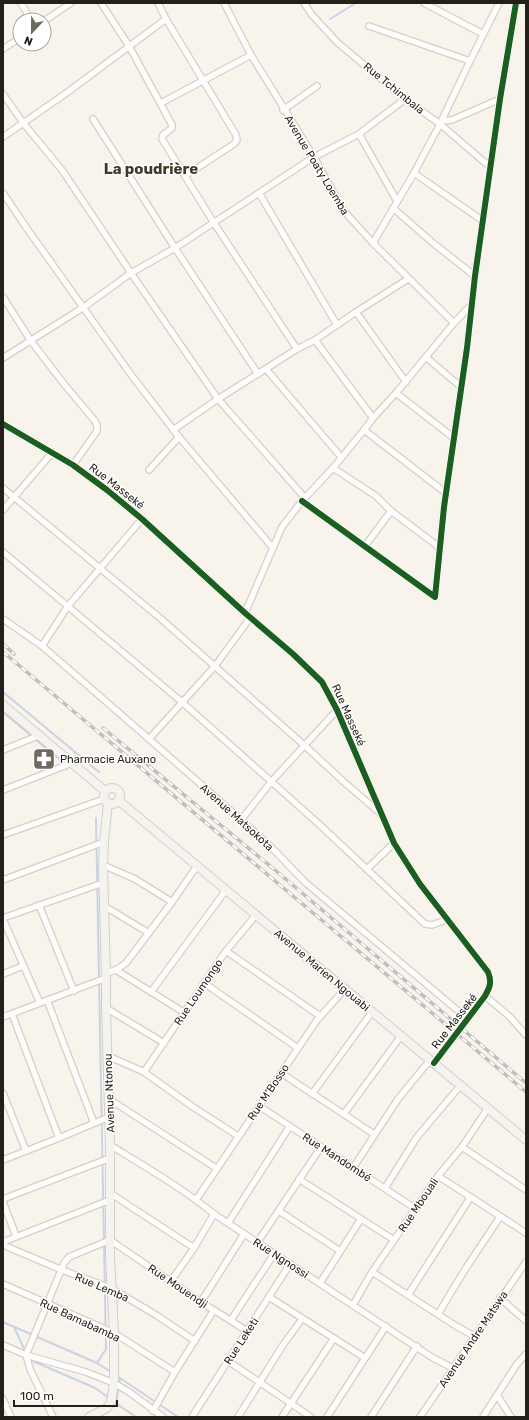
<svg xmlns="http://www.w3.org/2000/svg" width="529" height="1420" viewBox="0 0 529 1420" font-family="Rubik,sans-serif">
<rect width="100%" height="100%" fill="#f8f4ec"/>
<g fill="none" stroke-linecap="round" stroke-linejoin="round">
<g stroke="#c9d3e7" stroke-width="2">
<path d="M 330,19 L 356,3"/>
<path d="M 3,692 L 99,772"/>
<path d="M 3,712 L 65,764"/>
<path d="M 3,1322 L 97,1363 L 106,1349 L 96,818"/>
<path d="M 14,1327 L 26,1353"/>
<path d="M 3,1348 L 95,1388 L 109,1398"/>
<path d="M 97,1363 L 111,1372"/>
<path d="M 120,1378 L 178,1417"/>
<path d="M 114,1402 L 136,1417"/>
<path d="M 112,1407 L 116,1404 L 120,1378 L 116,1376"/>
</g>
<g stroke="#d4d0c8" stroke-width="8">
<g id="street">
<path d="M 21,3 L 31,20"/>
<path d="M 101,3 L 129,46 L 172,125 L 172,128 L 163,135 L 162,139 L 214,223 L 297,349"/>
<path d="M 158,3 L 166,19 L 236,135 L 237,140 L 234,144 L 185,176"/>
<path d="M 224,3 L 251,55 L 314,157 L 343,210 L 373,243 L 454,323"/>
<path d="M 304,3 L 312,15 L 338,43 L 405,99 L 440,124 L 490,167"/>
<path d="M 424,3 L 483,34"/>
<path d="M 44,21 L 71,3"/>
<path d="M 369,26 L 470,61"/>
<path d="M 3,49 L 20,38"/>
<path d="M 3,94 L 24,124 L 62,170 L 131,273 L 218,399 L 305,498"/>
<path d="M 161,103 L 251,55"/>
<path d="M 283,110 L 317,86"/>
<path d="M 93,119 L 175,248 L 258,374"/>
<path d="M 442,121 L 452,120 L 500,99"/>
<path d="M 359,134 L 397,201"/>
<path d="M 3,137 L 65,94 L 166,19"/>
<path d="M 414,173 L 483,221"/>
<path d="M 3,193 L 28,230 L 132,376 L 179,437 L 273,548"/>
<path d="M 259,193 L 337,325"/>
<path d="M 393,208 L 433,243 L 475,276"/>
<path d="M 373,243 L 414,173 L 440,124 L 470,61 L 499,3"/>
<path d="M 3,297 L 31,341 L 64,384 L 95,421 L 97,426 L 97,431 L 73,465"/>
<path d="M 356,312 L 406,382"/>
<path d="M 315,340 L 373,418"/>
<path d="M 3,358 L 84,307 L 131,273 L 175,248 L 314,157 L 359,134 L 405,99"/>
<path d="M 427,358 L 461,387"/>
<path d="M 266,369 L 341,457"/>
<path d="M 396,393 L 454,438"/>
<path d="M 3,424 L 73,465 L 107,490 L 142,519 L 245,613 L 293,654 L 322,682 L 337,710 L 394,843 L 420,884 L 488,972 C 492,982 490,987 485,996 L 434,1063"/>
<path d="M 173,430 L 218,399 L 297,349 L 315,340 L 356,312 L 408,279"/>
<path d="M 364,430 L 446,493"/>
<path d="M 333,468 L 376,496 L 391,511 L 439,547"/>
<path d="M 149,470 L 179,437"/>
<path d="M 3,488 L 160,618 L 304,745 L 344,782 L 380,813"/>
<path d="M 302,501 L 435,597 L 444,507 L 467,348 L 475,276 L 500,99 L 516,3"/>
<path d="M 3,510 L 52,453"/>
<path d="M 365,546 L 391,511"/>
<path d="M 3,552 L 182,702 L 320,825 L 425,924 L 432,925 L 446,920"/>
<path d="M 245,613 L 282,527 L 302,501 L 333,468 L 364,430 L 373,418 L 396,393 L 454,323 L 472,304"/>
<path d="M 3,619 L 42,646 L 102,698 L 196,780 L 269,845 L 306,883 L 468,1019"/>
<path d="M 42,646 L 68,606 L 142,519"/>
<path d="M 149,739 L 215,666 L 250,618"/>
<path d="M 3,750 L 40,735"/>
<path d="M 3,790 L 72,763"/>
<path d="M 241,820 L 271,782 L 337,710"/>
<path d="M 3,835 L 104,799"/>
<path d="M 103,865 L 135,879 L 172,902"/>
<path d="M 367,869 L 394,843"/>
<path d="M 3,880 L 104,842"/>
<path d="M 39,905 L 74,991"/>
<path d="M 104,906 L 149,933"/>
<path d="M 3,918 L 103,883"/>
<path d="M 3,919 L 40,1003"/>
<path d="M 226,951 L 320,1016"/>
<path d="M 116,970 L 185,1013"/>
<path d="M 106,973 L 116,970 L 126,963 L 172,902 L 197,866"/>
<path d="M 3,974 L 23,966"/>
<path d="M 204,983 L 298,1048"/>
<path d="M 151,992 L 226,890"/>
<path d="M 485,996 L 509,1016 L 526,1035"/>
<path d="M 47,1000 L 94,1123"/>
<path d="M 106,1008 L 164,1043"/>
<path d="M 12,1014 L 59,1138"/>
<path d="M 3,1017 L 106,978"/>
<path d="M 108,1056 L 144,1072 L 193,1107 L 238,1136"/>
<path d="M 144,1072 L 226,951 L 256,915"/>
<path d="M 281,1073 L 374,1134"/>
<path d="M 3,1093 L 26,1151"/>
<path d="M 312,1094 L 372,1012"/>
<path d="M 109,1099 L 216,1168"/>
<path d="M 259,1106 L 416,1209"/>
<path d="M 344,1114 L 401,1036"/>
<path d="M 110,1145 C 146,1167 182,1188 214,1214 L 433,1358 L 453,1368"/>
<path d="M 462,1147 L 526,1190"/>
<path d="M 3,1160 L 59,1138 L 109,1117"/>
<path d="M 353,1168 L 398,1099 L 430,1060"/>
<path d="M 438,1176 L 526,1233"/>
<path d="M 299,1179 L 394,1240"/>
<path d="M 385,1188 L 417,1137 L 460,1086"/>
<path d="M 110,1193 L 194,1248"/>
<path d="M 3,1199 L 110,1158"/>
<path d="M 196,1200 L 317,1020 L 345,989"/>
<path d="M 3,1202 L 16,1236"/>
<path d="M 279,1211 L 340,1251"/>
<path d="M 228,1223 L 290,1126"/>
<path d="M 3,1242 L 110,1200"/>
<path d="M 257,1243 L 321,1147"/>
<path d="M 3,1245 L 62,1270 L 111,1288 L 156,1315 L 195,1341"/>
<path d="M 372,1272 L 456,1326 L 474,1336"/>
<path d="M 171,1281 L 194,1248 L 214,1214"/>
<path d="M 320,1283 L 361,1219"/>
<path d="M 3,1284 L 114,1333 L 175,1372"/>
<path d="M 408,1295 L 470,1198"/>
<path d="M 269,1297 L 365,1358"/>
<path d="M 500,1298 L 526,1321"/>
<path d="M 201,1302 L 244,1234"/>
<path d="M 353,1305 L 372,1272 L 438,1176 L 462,1147 L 488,1108"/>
<path d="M 438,1314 L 466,1268 L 500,1217"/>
<path d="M 231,1320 L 274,1254"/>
<path d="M 3,1345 L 26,1355 L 86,1372 L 114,1383 L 129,1392 L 163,1417"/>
<path d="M 228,1361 L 311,1417"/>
<path d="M 497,1395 L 511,1417"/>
<path d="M 3,1399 L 11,1417"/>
<path d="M 153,1411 L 175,1372 L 214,1310"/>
<path d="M 53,1417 L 30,1369 L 26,1355 L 64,1263 L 69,1257 L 110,1240 L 201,1302 L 247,1331"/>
<path d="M 192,1417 L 290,1264"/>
<path d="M 238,1417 L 283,1345 L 302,1319"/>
<path d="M 282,1417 L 334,1338"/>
<path d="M 327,1417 L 386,1326"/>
<path d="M 371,1417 L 417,1346"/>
<path d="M 420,1417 L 526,1262"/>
<path d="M 483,1417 L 517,1364 L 526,1354"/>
</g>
</g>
<g stroke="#d4d0c8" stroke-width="10">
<g id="secondary">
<path d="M 3,705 L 105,791"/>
<circle cx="112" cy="796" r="8"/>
<path d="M 118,800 L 526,1140"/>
<path d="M 89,1417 L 107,1408 L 111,1402 L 114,1383 L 114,1333 L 110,1255 L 110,1145 L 106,1008 L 106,978 L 103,865 L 104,842 L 108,803"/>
</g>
</g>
<use href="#street" stroke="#fefdfc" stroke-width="5.5"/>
<use href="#secondary" stroke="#f5f3ef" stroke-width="8"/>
<g stroke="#c1bfbd" stroke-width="3.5">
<g id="rail">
<path d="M 3,644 L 14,654"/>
<path d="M 3,652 L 526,1092"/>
<path d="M 103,728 L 275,870 L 526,1083"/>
</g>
</g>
<use href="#rail" stroke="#fff" stroke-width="2" stroke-dasharray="6" stroke-linecap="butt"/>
<g stroke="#fff" stroke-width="8">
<g id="cycleway">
<path d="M 3,424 L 73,465 L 107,490 L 142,519 L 245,613 L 293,654 L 322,682 L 337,710 L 394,843 L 420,884 L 488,972 C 492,982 490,987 485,996 L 434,1063"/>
<path d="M 302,501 L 435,597 L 444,507 L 467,348 L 475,276 L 500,99 L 516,3"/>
</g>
</g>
<use href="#cycleway" stroke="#1b5e20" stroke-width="6"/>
</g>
<defs>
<g id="pharmacy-square" transform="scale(1.15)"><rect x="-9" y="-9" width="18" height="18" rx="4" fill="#6e6a62" stroke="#fff"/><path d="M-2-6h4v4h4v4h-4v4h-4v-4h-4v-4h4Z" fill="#fff"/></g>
</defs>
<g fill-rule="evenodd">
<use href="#pharmacy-square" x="44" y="759"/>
</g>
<g text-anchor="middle" stroke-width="3" stroke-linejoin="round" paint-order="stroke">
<g font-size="11" fill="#241f17" stroke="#fff">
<text transform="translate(394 88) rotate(39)" y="4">Rue Tchimbala</text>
<text transform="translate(317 165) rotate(59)" y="4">Avenue Poaty Loemba</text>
<text transform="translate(117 486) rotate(38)" y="4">Rue Masseké</text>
<text transform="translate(349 715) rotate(66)" y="4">Rue Masseké</text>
<text transform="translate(237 817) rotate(42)" y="4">Avenue Matsokota</text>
<text transform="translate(322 970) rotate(40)" y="4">Avenue Marien Ngouabi</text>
<text transform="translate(198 992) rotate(-56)" y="4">Rue Loumongo</text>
<text transform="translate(454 1021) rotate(-52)" y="4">Rue Masseké</text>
<text transform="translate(268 1092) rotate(-56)" y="4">Rue M'Bosso</text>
<text transform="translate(109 1093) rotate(-92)" y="4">Avenue Ntonou</text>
<text transform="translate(337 1157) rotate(33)" y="4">Rue Mandombé</text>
<text transform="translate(418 1205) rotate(-56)" y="4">Rue Mbouali</text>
<text transform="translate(281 1258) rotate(33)" y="4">Rue Ngnossi</text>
<text transform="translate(178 1286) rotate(34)" y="4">Rue Mouendji</text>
<text transform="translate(102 1287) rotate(23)" y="4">Rue Lemba</text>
<text transform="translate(80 1320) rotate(25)" y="4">Rue Bamabamba</text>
<text transform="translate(473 1339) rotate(-56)" y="4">Avenue Andre Matswa</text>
<text transform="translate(241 1341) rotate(-57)" y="4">Rue Leketi</text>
</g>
<g font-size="11" fill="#241f17" stroke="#fff" text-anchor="start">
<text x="60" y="763">Pharmacie Auxano</text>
</g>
<g font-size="15" font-weight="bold" fill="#433925" stroke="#fff">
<text x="151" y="174">La poudrière</text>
</g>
</g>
<rect width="529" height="1420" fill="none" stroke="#241f17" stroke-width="8"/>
<g transform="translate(32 32) rotate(202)"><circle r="19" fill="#ffffff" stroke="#a7a5a2"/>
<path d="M0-3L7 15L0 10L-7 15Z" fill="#6e6a62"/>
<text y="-6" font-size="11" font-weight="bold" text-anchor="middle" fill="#241f17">N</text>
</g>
<path d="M14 1400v6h103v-6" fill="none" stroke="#241f17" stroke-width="2"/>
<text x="20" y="1400" font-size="12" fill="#241f17" stroke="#ffffff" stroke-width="3" paint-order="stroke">100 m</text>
</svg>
